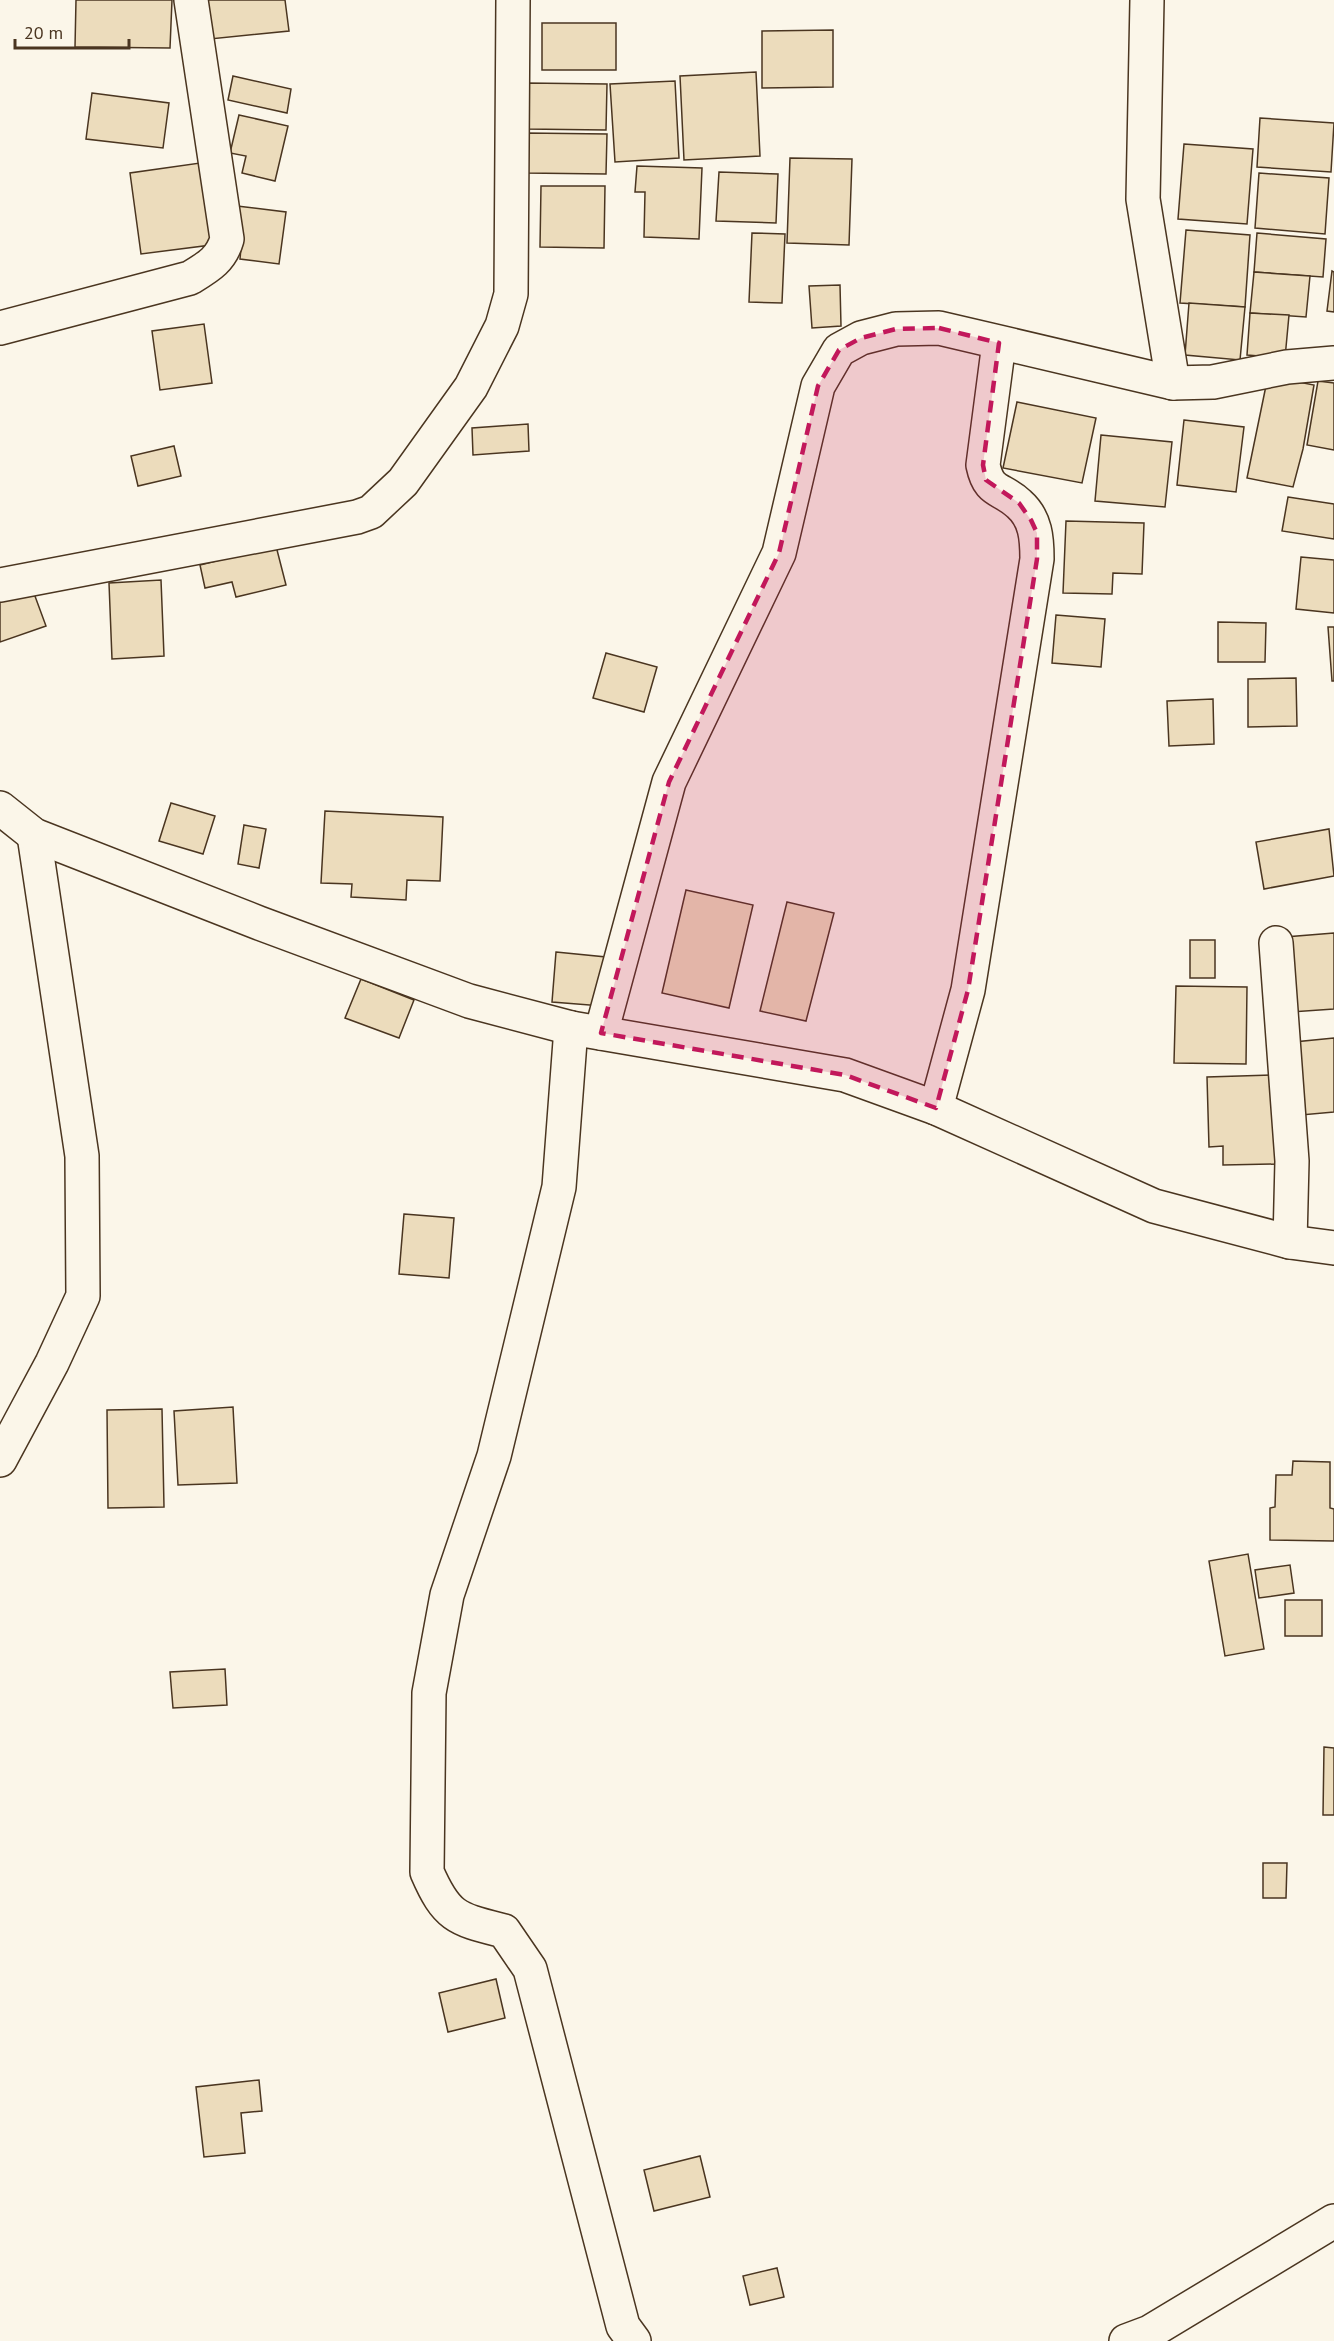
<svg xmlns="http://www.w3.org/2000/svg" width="1334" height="2341" viewBox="0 0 1334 2341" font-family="'PT Sans',sans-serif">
<rect width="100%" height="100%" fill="#fbf6e9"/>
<g fill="#ecdcbc" stroke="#4a3520" stroke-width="1.5">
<path d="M 76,0 L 172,0 L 170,48 L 75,47 Z"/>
<path d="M 206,0 L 285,0 L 289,31 L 210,39 Z"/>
<rect x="542" y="23" width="74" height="47"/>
<path d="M 833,30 L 833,87 L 762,88 L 762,31 Z"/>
<path d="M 756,72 L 760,156 L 684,160 L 680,76 Z"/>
<path d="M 233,76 L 291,89 L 287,113 L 228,100 Z"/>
<path d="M 675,81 L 679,158 L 615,162 L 610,84 Z"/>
<path d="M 526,83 L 607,84 L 606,130 L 525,129 Z"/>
<path d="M 92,93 L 169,103 L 163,148 L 86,139 Z"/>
<path d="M 239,115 L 288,126 L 275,181 L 242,173 L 246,156 L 230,153 Z"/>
<path d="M 1260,118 L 1334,123 L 1331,172 L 1257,167 Z"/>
<path d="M 526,133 L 607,134 L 606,174 L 525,173 Z"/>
<path d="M 1184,144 L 1253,149 L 1247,224 L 1178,219 Z"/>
<path d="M 790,158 L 852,159 L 849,245 L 787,243 Z"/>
<path d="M 200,163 L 211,245 L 141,254 L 130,173 Z"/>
<path d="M 637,166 L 702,168 L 699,239 L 644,237 L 645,192 L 635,192 Z"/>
<path d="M 719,172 L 778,174 L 776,223 L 716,221 Z"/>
<path d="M 1259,173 L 1329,178 L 1325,234 L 1255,228 Z"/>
<path d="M 541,186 L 605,186 L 604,248 L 540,247 Z"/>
<path d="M 237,206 L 286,212 L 279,264 L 240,259 L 241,248 L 231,247 Z"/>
<path d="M 1186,230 L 1250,235 L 1245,307 L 1180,303 Z"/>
<path d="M 752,233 L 785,234 L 782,303 L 749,302 Z"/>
<path d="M 1257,233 L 1326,239 L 1323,277 L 1254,272 Z"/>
<path d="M 1332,271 L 1334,272 L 1334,312 L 1327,311 Z"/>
<path d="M 1254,272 L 1310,276 L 1306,317 L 1250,313 Z"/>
<path d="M 840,285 L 841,326 L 812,328 L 809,286 Z"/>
<path d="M 1189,303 L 1245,307 L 1240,360 L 1185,355 Z"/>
<path d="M 1250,313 L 1289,315 L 1285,358 L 1247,355 Z"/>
<path d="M 204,324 L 212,383 L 160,390 L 152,331 Z"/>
<path d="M 1268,376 L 1314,385 L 1303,449 L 1293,487 L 1247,478 Z"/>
<path d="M 1318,381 L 1334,383 L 1334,450 L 1307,445 Z"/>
<path d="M 1017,402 L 1096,418 L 1082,483 L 1003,468 Z"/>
<path d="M 1184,420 L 1244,427 L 1236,492 L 1177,485 Z"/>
<path d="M 528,424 L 529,451 L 473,455 L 472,428 Z"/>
<path d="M 1101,435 L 1172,442 L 1165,507 L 1095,501 Z"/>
<path d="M 174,446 L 181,476 L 138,486 L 131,456 Z"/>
<path d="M 1288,497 L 1334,504 L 1334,539 L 1282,531 Z"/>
<path d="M 1066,521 L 1144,523 L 1142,574 L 1113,573 L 1112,594 L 1063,593 Z"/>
<path d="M 276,546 L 286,585 L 236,597 L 232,582 L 205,588 L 200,565 Z"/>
<path d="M 1301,557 L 1334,560 L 1334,613 L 1296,609 Z"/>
<path d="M 161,580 L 164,656 L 112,659 L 109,583 Z"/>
<path d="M 32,588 L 46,626 L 0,642 L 0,599 Z"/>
<path d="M 1056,615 L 1105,619 L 1101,667 L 1052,663 Z"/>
<path d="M 1218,622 L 1266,623 L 1265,662 L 1218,662 Z"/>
<path d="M 1328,627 L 1334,627 L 1334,681 L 1332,681 Z"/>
<path d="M 606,653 L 657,667 L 644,712 L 593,698 Z"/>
<path d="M 1296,678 L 1297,726 L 1248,727 L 1248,679 Z"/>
<path d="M 1213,699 L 1214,744 L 1169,746 L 1167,701 Z"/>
<path d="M 171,803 L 215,816 L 203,854 L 159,841 Z"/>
<path d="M 325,811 L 443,817 L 440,881 L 407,880 L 406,900 L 351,897 L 352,884 L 321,883 Z"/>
<path d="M 244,825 L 266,829 L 259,868 L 238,864 Z"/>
<path d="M 1329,829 L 1334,876 L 1264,889 L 1256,842 Z"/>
<path d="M 686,890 L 753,905 L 729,1008 L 662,993 Z"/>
<path d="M 787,902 L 834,913 L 806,1021 L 760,1011 Z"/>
<path d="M 1334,933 L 1334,1009 L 1291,1012 L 1285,937 Z"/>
<rect x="1190" y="940" width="25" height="38"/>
<path d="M 556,952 L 606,957 L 602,1006 L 552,1002 Z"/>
<path d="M 361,979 L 414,1000 L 399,1038 L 345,1018 Z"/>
<path d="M 1176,986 L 1247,987 L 1246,1064 L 1174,1063 Z"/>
<path d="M 1334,1038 L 1334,1112 L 1301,1115 L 1294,1042 Z"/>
<path d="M 1276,1075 L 1278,1164 L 1223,1165 L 1223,1146 L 1209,1147 L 1207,1077 Z"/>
<path d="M 404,1214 L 454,1218 L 449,1278 L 399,1274 Z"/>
<path d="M 233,1407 L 237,1483 L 178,1485 L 174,1411 Z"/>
<path d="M 162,1409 L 164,1507 L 108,1508 L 107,1410 Z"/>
<path d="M 1293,1461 L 1330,1462 L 1330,1508 L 1334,1509 L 1334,1541 L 1270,1540 L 1270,1508 L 1275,1507 L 1276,1475 L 1292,1475 Z"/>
<path d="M 1248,1554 L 1264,1649 L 1225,1656 L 1209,1561 Z"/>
<path d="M 1290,1565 L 1294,1593 L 1259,1598 L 1255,1570 Z"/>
<rect x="1285" y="1600" width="37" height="36"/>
<path d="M 225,1669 L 227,1705 L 173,1708 L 170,1672 Z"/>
<path d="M 1324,1747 L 1334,1748 L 1334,1815 L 1323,1815 Z"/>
<path d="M 1263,1863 L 1287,1863 L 1286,1898 L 1263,1898 Z"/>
<path d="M 496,1979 L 505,2018 L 448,2032 L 439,1993 Z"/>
<path d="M 259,2080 L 262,2111 L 241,2113 L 245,2153 L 204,2157 L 196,2087 Z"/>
<path d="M 700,2156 L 710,2197 L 654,2211 L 644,2170 Z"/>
<path d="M 777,2268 L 784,2297 L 750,2305 L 743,2276 Z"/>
</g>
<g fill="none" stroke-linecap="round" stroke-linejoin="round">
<g stroke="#4a3520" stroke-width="36">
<g id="minor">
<path d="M 1147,0 L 1143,199 L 1173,383"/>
<path d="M 0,328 L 190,278 C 208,267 221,260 227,239 L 191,0"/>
<path d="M 0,585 L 357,517 L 371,512 L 403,482 L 471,387 L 502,326 L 511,294 L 513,0"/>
<path d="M 1276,943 L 1292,1161 L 1290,1242"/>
<path d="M 571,1028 L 559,1187 L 494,1456 L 447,1595 L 429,1693 L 427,1872 C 447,1918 457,1919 504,1931 L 530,1969 L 623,2326 L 634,2341"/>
<path d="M 601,1033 L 669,782 L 779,553 L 818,386 L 839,350 L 861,338 L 896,329 L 939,328 L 1173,383 L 1213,382 L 1287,367 L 1334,363"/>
<path d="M 936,1108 L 968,990 L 1037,559 C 1037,539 1036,519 1019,504 C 1001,487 989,494 983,465 L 999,343"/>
<path d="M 0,1460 L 52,1363 L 83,1296 L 82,1156 L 34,835"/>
<path d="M 1126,2341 L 1150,2332 L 1334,2221"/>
</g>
</g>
<g stroke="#4a3520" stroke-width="36">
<path id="tertiary" d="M 0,808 L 34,835 L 259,923 L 469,1001 L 571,1028 L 845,1075 L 936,1108 L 1154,1206 L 1290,1242 L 1334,1248"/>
</g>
<use href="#minor" stroke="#fbf6e9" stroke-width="33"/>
<use href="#tertiary" stroke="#fbf6e9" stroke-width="33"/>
</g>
<path fill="#c2185b" fill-opacity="0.2" stroke="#c2185b" stroke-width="4.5" stroke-dasharray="12 8" stroke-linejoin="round" d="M 939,328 L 999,343 L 983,465 L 986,480 L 1019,503 L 1031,520 L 1037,533 L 1037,559 L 968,990 L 936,1108 L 845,1075 L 601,1033 L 669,782 L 779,553 L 818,386 L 839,350 L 861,338 L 896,329 Z"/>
<path d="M15 39v9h114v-9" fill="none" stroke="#4a3520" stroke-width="3"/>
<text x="24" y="39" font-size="18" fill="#4a3520" stroke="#fbf6e9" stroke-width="4.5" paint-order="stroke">20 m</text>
</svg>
